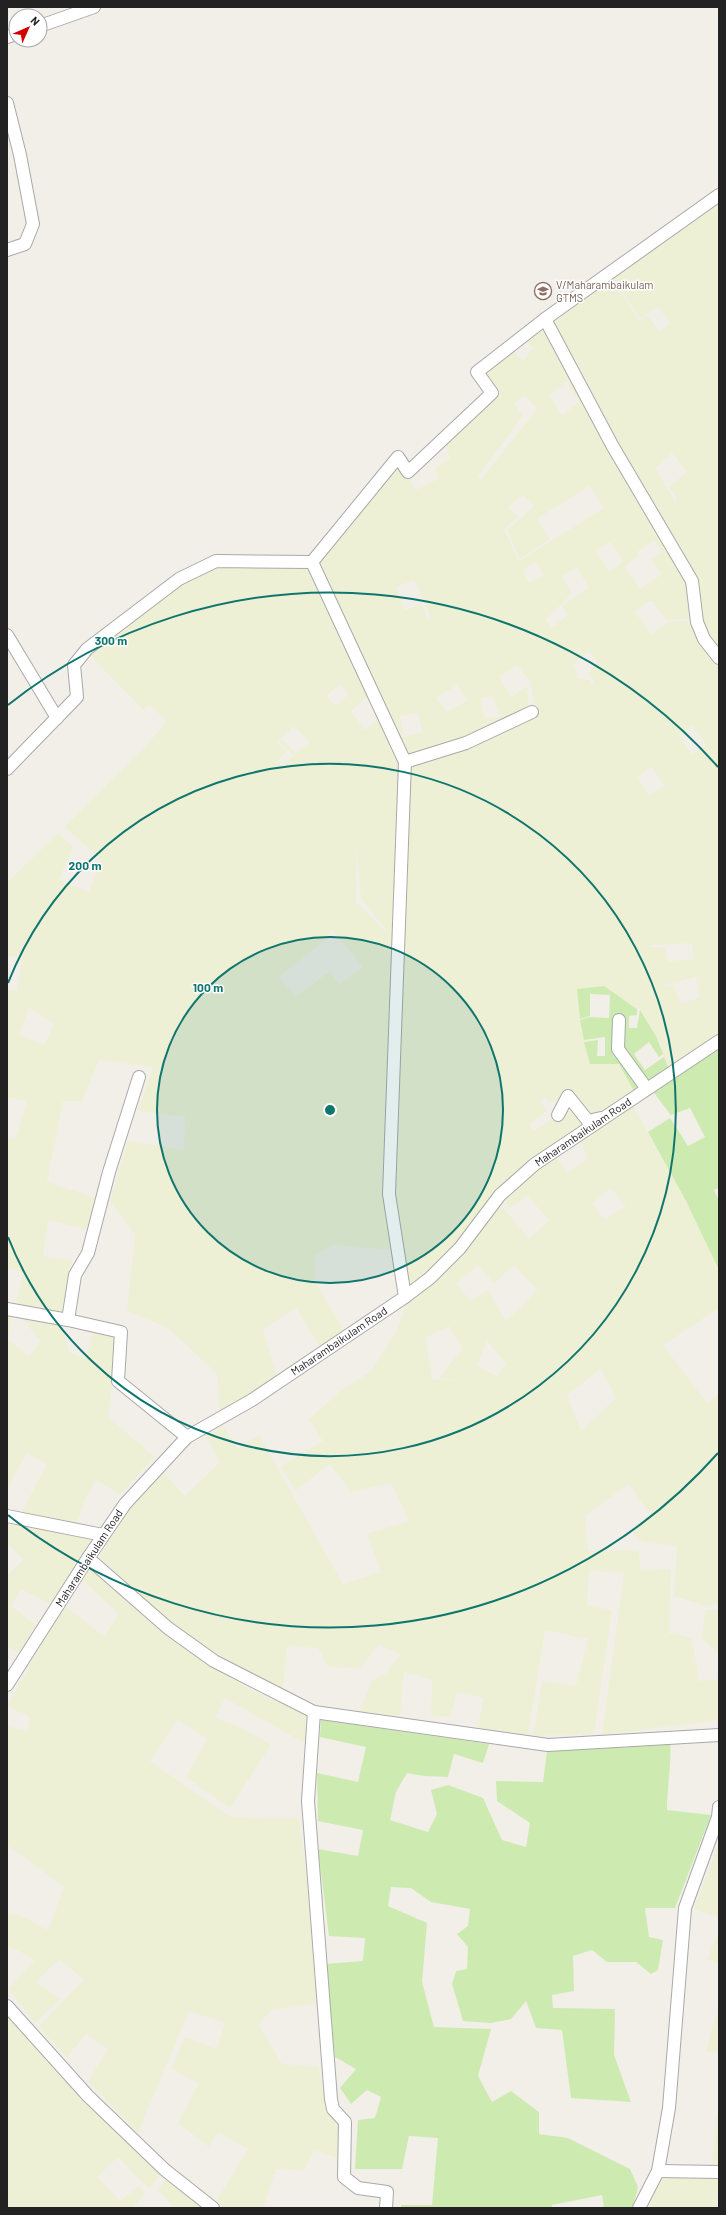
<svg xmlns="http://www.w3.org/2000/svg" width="726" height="2215" viewBox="0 0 726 2215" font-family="Barlow,sans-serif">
<rect width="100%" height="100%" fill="#f2efe9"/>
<g fill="#eef0d5" fill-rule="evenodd">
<path d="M 719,198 L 719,655 L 700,622 L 695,581 L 547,320 L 610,276 L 639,320 L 648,316 L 659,332 L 670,323 L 658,307 L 640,318 L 612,276 ZM 672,453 L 687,472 L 669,487 L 677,499 L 675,501 L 655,468 Z"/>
<path d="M 543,324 L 572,378 L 549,395 L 562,415 L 579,402 L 568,383 L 573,379 L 690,582 L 694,618 L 666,620 L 653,602 L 649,601 L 635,612 L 651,634 L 669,622 L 693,621 L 719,662 L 719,1039 L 670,1071 L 657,1038 L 640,1010 L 604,986 L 577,989 L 580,1021 L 590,1064 L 619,1064 L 636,1095 L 588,1119 L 569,1095 L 560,1108 L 554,1100 L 549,1103 L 545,1098 L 540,1101 L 547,1111 L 529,1125 L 534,1131 L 558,1116 L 568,1097 L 589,1125 L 534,1162 L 454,1250 L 408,1292 L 392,1193 L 407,765 L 535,712 L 530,682 L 517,665 L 499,677 L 511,697 L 527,686 L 529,710 L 502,723 L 493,696 L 480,698 L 485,719 L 497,717 L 500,725 L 406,760 L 396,739 L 422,732 L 418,713 L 400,716 L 404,734 L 395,737 L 316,564 L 397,463 L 416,490 L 438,479 L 435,469 L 450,458 L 445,442 L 496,393 L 483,372 L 513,350 L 523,361 L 533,348 L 525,339 ZM 525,395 L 537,409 L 480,481 L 478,476 L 523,416 L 514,404 ZM 589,486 L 604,508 L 519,561 L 504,530 L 518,517 L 508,507 L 523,495 L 534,506 L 507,530 L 520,559 L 550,539 L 537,519 ZM 654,540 L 662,552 L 651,560 L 662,574 L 640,589 L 625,566 L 639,555 L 637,552 ZM 610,542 L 623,561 L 610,572 L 596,551 ZM 535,563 L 544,575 L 529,583 L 523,570 ZM 576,567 L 589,587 L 562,606 L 568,615 L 551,628 L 546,619 L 572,593 L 562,577 ZM 414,580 L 431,617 L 428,622 L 422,603 L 405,610 L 396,587 ZM 589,651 L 597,662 L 589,672 L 594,683 L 592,685 L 590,680 L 578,679 L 574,664 ZM 457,685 L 468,700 L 447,712 L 436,698 ZM 693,726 L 706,745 L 692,754 L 675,729 L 680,734 ZM 650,768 L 652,768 L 665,786 L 649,795 L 637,778 ZM 692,943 L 693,959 L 668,962 L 665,947 L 651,947 L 650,945 ZM 696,977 L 700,997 L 681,1004 L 674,984 L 664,987 L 663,985 Z"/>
<path d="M 219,566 L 311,566 L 382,715 L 366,698 L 351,711 L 365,730 L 382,717 L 404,761 L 385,1109 L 383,1194 L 391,1250 L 333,1245 L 315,1255 L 315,1281 L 343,1330 L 320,1347 L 296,1308 L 263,1329 L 277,1376 L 220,1412 L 217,1374 L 168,1328 L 127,1311 L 135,1235 L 110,1201 L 128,1141 L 184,1150 L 185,1117 L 138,1111 L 153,1067 L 99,1060 L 82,1101 L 63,1101 L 47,1182 L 100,1199 L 91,1231 L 48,1220 L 43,1256 L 72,1261 L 65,1314 L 16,1307 L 23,1272 L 7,1268 L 7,1137 L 16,1139 L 27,1101 L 7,1097 L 7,989 L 17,991 L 22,958 L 7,956 L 7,883 L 58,833 L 73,847 L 59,880 L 89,892 L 101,859 L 64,827 L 147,745 L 167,721 L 149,705 L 143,710 L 87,652 L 180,583 ZM 340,684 L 349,694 L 336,706 L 326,696 ZM 293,726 L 310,742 L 296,753 L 282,739 L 279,742 L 293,755 L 283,766 L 277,761 L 286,752 L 277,742 ZM 356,848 L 361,898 L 392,938 L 356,902 ZM 332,930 L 363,967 L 340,984 L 329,972 L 296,996 L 279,977 L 322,942 ZM 29,1008 L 54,1024 L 44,1045 L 19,1035 Z"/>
<path d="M 631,1102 L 685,1199 L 719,1270 L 719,1308 L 663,1345 L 707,1403 L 719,1394 L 719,1604 L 705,1606 L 674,1596 L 677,1546 L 643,1542 L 631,1531 L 652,1517 L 629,1484 L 585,1516 L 588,1551 L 638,1550 L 641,1570 L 671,1569 L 669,1633 L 692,1638 L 699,1681 L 719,1679 L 719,1720 L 602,1735 L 624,1572 L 589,1571 L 587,1605 L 612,1610 L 594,1734 L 533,1736 L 542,1681 L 576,1686 L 588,1639 L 545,1630 L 528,1735 L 477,1728 L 484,1698 L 457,1692 L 450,1717 L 431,1716 L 432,1680 L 404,1672 L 400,1716 L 360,1711 L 372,1680 L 385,1674 L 400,1655 L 379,1644 L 361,1668 L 328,1667 L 318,1648 L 287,1646 L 283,1691 L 208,1649 L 150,1606 L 99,1557 L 127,1513 L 161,1470 L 185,1496 L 220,1462 L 206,1437 L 223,1426 L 238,1449 L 259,1435 L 343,1584 L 381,1572 L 367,1534 L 409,1521 L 391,1483 L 351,1492 L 330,1464 L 295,1491 L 281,1466 L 323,1441 L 309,1419 L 341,1391 L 371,1371 L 397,1330 L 406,1303 L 499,1203 L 529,1239 L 549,1220 L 527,1195 L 510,1209 L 504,1200 L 537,1166 L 556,1155 L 567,1173 L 588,1158 L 578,1138 ZM 610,1188 L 626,1206 L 605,1219 L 592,1204 ZM 478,1265 L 494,1284 L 514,1265 L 538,1291 L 506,1321 L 488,1290 L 471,1301 L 456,1284 ZM 449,1326 L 462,1349 L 439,1378 L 459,1381 L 432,1379 L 426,1338 ZM 487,1341 L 506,1363 L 497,1376 L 477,1365 ZM 601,1369 L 616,1398 L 581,1431 L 567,1395 Z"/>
<path d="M 7,1315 L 12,1316 L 8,1339 L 29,1357 L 41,1341 L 22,1319 L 62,1326 L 69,1352 L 86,1359 L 93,1331 L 118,1338 L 108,1417 L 155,1457 L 120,1495 L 96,1480 L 84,1501 L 76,1527 L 20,1515 L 47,1464 L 27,1453 L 7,1489 Z"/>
<path d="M 7,1520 L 98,1537 L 53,1605 L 21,1589 L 11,1606 L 36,1625 L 19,1652 L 7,1646 L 7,1573 L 9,1574 L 24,1559 L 7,1544 Z"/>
<path d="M 89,1566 L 165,1635 L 254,1692 L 309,1715 L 304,1743 L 225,1698 L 215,1718 L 242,1728 L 271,1745 L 230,1808 L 186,1777 L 207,1739 L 178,1719 L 150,1761 L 230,1817 L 299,1819 L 310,1902 L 316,2004 L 271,2010 L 259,2025 L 282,2064 L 319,2067 L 326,2110 L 340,2128 L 337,2158 L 314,2150 L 304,2171 L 276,2169 L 263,2208 L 225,2208 L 216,2201 L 248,2149 L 218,2132 L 209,2147 L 178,2123 L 199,2083 L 171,2069 L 185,2037 L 216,2049 L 225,2023 L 189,2011 L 138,2133 L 88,2081 L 108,2049 L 86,2034 L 67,2057 L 38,2027 L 84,1980 L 59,1959 L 36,1982 L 60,1999 L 35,2023 L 8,1989 L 35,1960 L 7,1945 L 7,1913 L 20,1915 L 48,1930 L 64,1887 L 7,1845 L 7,1726 L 27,1731 L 30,1717 L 7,1706 L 64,1605 L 104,1636 L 119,1614 L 81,1579 Z"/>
<path d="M 719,1609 L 719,1654 L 701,1638 L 706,1610 Z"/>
<path d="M 719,1843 L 719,1918 L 694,1909 Z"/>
<path d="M 719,1931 L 719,1964 L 707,1959 Z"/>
<path d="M 719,2012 L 719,2053 L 706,2051 L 716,2016 Z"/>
<path d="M 7,2014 L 82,2100 L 161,2174 L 149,2189 L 118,2157 L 97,2177 L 120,2201 L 139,2186 L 145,2194 L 132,2208 L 7,2208 Z"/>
<path d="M 719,2115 L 719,2166 L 712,2166 L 716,2117 Z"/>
<path d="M 660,2176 L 719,2179 L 716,2208 L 649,2208 Z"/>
<path d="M 167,2177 L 204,2208 L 174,2208 L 158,2190 Z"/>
</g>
<g fill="#cdebb0">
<path d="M 604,986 L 637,1009 L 637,1015 L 629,1016 L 629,1028 L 637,1028 L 640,1010 L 657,1038 L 663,1054 L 659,1057 L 649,1042 L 634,1054 L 645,1070 L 664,1057 L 670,1071 L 647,1086 L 617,1050 L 645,1089 L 636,1095 L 619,1064 L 590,1064 L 584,1042 L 598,1040 L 597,1056 L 605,1056 L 605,1037 L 584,1040 L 580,1020 L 590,1017 L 609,1018 L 610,995 L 590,994 L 590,1016 L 580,1019 L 577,989 Z"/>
<path d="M 719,1044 L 719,1188 L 714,1190 L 719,1201 L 719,1270 L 685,1199 L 648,1132 L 670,1118 L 688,1146 L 705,1137 L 690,1108 L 671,1115 L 651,1089 Z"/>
<path d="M 321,1720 L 489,1744 L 483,1763 L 454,1754 L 448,1777 L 424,1776 L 407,1773 L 396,1792 L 390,1820 L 428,1832 L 437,1814 L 431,1790 L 448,1785 L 483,1798 L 502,1840 L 526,1847 L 530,1823 L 497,1801 L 496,1781 L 543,1782 L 547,1751 L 631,1747 L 670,1740 C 672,1763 667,1786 667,1810 L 711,1815 L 675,1908 L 645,1908 L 649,1937 L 663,1940 L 658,1970 L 651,1974 L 636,1962 L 607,1962 L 592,1950 L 573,1956 L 574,1991 L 552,1995 L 553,2008 L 615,2009 L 614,2055 L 631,2102 L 571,2098 L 562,2030 L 536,2028 L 526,2001 L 511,2019 L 491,2023 L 463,2021 L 452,1984 L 456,1971 L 467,1969 L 468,1947 L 457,1934 L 468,1926 L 470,1909 L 431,1902 L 411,1888 L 391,1887 L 388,1906 L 427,1923 L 422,1982 L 434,2027 L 491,2029 L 478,2076 L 492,2102 L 511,2091 L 539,2112 L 539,2134 L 568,2138 L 630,2169 L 638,2187 L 633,2208 L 604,2208 L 602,2195 L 552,2205 L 552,2208 L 401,2208 L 401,2205 L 432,2205 L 438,2138 L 409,2136 L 402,2169 L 355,2169 L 358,2120 L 375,2118 L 381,2097 L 367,2090 L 351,2104 L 340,2088 L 356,2069 L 335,2057 L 325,1964 L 363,1961 L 365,1938 L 329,1936 L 318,1849 L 358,1856 L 363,1830 L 318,1821 L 317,1773 L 358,1782 L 366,1747 L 320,1737 Z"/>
</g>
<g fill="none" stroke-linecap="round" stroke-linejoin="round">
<g stroke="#a9a9a9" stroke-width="14">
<g id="minor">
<path d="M 40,26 L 94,7"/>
<path d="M 7,37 L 16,34"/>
<path d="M 7,103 L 20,155 L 33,224 L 25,244 L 7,250"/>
<path d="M 545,319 L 612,445 L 692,581 L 697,622 L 704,639 L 719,658"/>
<path d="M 312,562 L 398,457 L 408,472 L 492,393 L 477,372 L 545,319 L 719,195"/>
<path d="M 7,635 L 57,718"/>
<path d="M 405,762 L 466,743 L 532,712"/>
<path d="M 7,769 L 77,697 L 74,665 L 87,649 L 179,579 L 216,561 L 312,562 L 405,762 L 389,1194 L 405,1297"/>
<path d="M 619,1020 L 618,1049 L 647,1089"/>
<path d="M 558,1115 L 568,1096 L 588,1121 L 601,1118"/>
<path d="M 7,1309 L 68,1320 L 121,1332 L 118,1381 L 187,1437"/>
<path d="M 68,1320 L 75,1275 L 88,1253 L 109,1172 L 139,1077"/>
<path d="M 7,1516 L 103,1535"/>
<path d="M 88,1558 L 168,1628 L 214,1661 L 314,1712 L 548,1745 L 719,1735"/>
<path d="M 7,1685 L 88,1558 L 125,1504 L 187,1437 L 252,1400 L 405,1297 L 430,1278 L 460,1248 L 500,1195 L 535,1164 L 719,1041"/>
<path d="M 314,1712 L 308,1801 L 331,2099 L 333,2109 L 345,2122 L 344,2177 L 358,2188 L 387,2192 L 386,2208"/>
<path d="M 7,2006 L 88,2096 L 165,2170 L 213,2208"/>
<path d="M 658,2171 L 719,2172"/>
<path d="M 639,2208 L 658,2171 L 669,2108 L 685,1908 L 718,1817 L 719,1807"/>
</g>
</g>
<use href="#minor" stroke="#fff" stroke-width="12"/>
</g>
<circle cx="330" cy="1110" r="173" fill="#0f766e" fill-opacity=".12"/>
<g fill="none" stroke="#0f766e" stroke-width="2">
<circle cx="330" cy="1110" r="173"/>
<path d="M8 983A346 346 0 1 1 8 1237"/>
<path d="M718 1453A518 518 0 0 1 8 1515M8 705A518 518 0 0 1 718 767"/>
</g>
<defs>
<g id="school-ring" transform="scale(0.9)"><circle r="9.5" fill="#fff" stroke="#8d6e63" stroke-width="1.5"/><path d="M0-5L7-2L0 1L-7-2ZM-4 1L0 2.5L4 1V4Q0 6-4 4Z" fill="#8d6e63"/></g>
</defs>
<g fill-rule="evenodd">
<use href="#school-ring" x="543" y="291"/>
</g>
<g text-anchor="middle" stroke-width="3" stroke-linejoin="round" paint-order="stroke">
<g font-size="11" fill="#785e54" stroke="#fff" text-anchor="start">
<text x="556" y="289">V/Maharambaikulam<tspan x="556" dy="13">GTMS</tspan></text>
</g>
<g font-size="11" fill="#222" stroke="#fff">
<text transform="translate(583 1132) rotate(-34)" y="4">Maharambaikulam Road</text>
<text transform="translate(339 1341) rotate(-34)" y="4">Maharambaikulam Road</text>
<text transform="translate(89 1558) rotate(-57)" y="4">Maharambaikulam Road</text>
</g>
</g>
<circle cx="330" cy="1110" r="6" fill="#0f766e" stroke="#fff" stroke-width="2"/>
<g font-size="12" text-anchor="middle" font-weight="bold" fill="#0f766e" stroke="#fff" stroke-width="3" stroke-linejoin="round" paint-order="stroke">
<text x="111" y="645">300 m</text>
<text x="85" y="870">200 m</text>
<text x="208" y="992">100 m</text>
</g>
<rect width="726" height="2215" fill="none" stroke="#222222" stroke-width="16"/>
<g transform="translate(28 28) rotate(45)"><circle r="19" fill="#ffffff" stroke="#a7a7a7"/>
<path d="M0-3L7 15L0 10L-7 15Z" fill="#d40000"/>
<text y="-6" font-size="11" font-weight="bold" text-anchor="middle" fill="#222222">N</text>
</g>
</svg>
